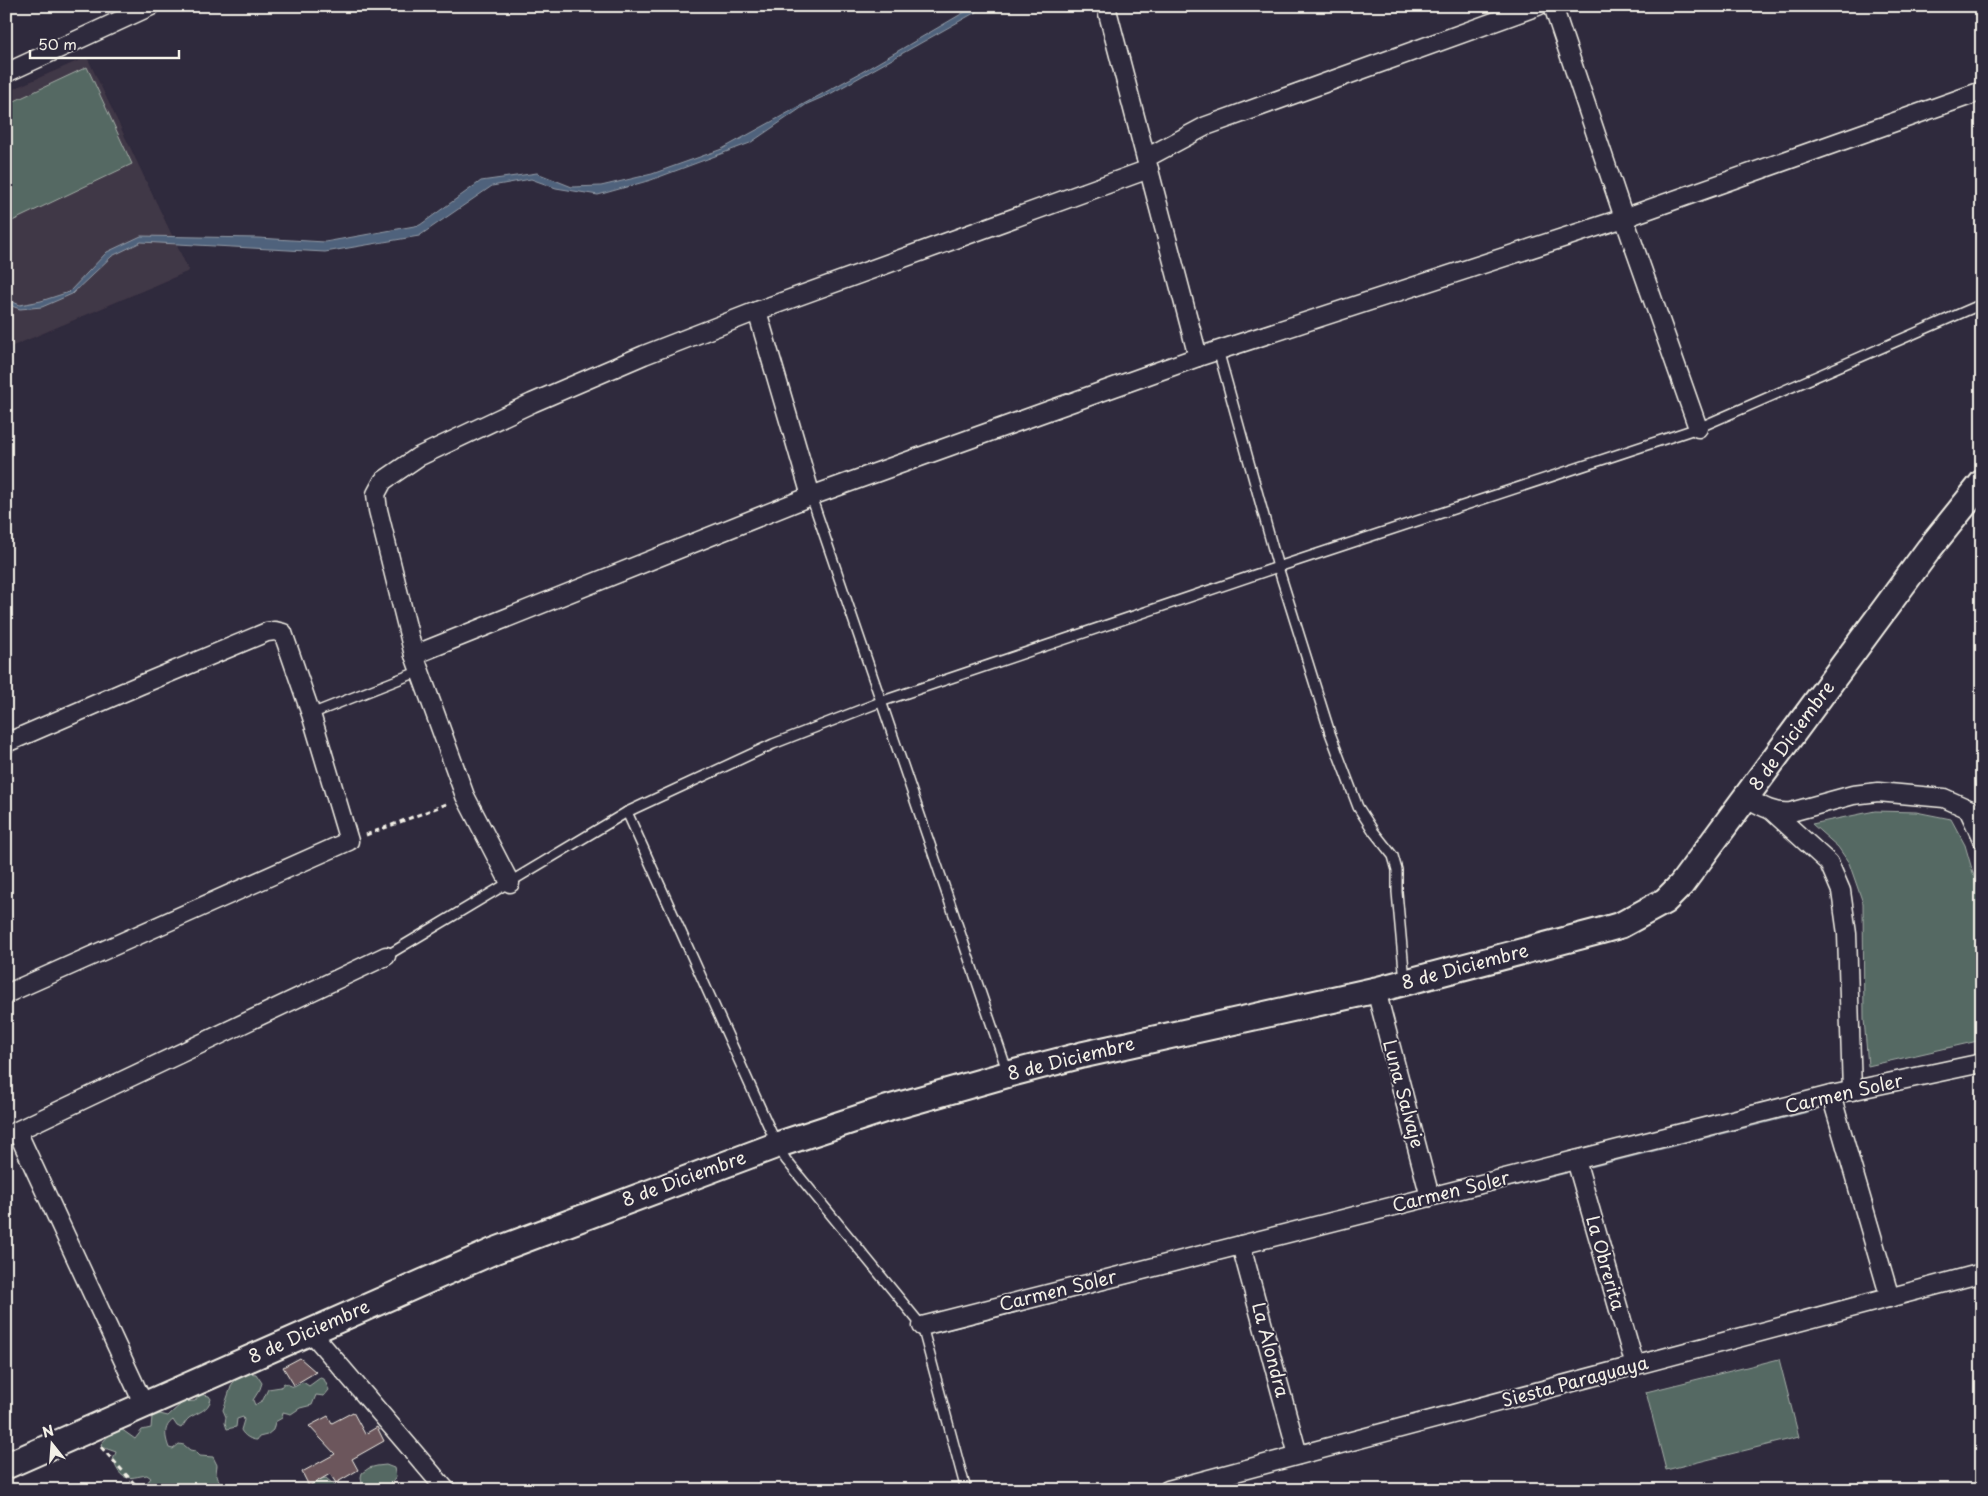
<svg xmlns="http://www.w3.org/2000/svg" width="1988" height="1496" viewBox="0 0 1988 1496" font-family="'Playpen Sans',sans-serif">
<rect width="100%" height="100%" fill="#2f2a3d"/>
<filter id="ink" filterUnits="userSpaceOnUse"><feTurbulence type="fractalNoise" baseFrequency=".02" numOctaves="2"/><feDisplacementMap in="SourceGraphic" scale="10" xChannelSelector="R" yChannelSelector="G"/><feConvolveMatrix kernelMatrix="1 2 1 2 8 2 1 2 1" color-interpolation-filters="sRGB"/></filter>
<g filter="url(#ink)">
<path fill="#413746" d="M 87,57 L 189,271 L 6,349 L 6,92 Z"/>
<g fill="#546964" stroke="#a4ada6">
<path d="M 87,67 L 132,164 L 6,224 L 6,105 Z"/>
<path d="M 1875,811 L 1916,812 L 1951,819 L 1965,845 L 1982,904 L 1982,1040 L 1868,1066 L 1864,1019 L 1863,903 L 1849,863 L 1838,847 L 1812,824 Z"/>
<path d="M 1779,1359 L 1799,1437 L 1666,1470 L 1646,1392 Z"/>
<path d="M 246,1373 L 256,1374 L 262,1383 L 260,1389 L 253,1400 L 255,1405 L 263,1400 L 268,1389 L 281,1387 L 284,1383 L 294,1387 L 303,1382 L 309,1386 L 320,1378 L 324,1379 L 329,1390 L 324,1396 L 316,1395 L 312,1405 L 300,1408 L 291,1414 L 283,1412 L 282,1418 L 275,1422 L 273,1430 L 267,1435 L 259,1437 L 257,1440 C 251,1440 244,1436 241,1430 L 244,1420 L 243,1417 L 237,1419 L 236,1427 L 227,1429 L 225,1423 L 226,1417 L 223,1410 L 232,1384 L 239,1376 Z"/>
<path d="M 200,1394 L 209,1396 L 211,1399 C 208,1411 198,1412 189,1418 C 186,1420 184,1425 181,1428 L 177,1426 L 173,1420 C 163,1427 165,1437 169,1448 L 173,1449 L 179,1444 L 184,1445 L 190,1450 L 195,1451 L 200,1456 L 213,1457 L 217,1465 L 216,1473 L 220,1484 L 218,1487 L 210,1490 L 145,1490 L 146,1484 L 151,1478 L 147,1475 C 127,1478 122,1483 113,1460 L 116,1452 L 102,1447 L 101,1444 L 110,1434 L 121,1429 L 135,1439 L 142,1430 L 151,1428 L 152,1417 L 160,1414 L 168,1416 L 183,1402 L 195,1401 Z"/>
<path d="M 377,1466 L 386,1465 L 394,1468 L 396,1477 L 392,1483 L 395,1490 L 363,1490 L 361,1477 L 362,1473 L 369,1468 Z"/>
<path d="M 326,1478 L 340,1490 L 301,1490 L 310,1482 Z"/>
</g>
<g fill="#50627b" stroke="#929ba7">
<path d="M 975,6 L 991,6 L 983,8 L 830,94 L 807,104 L 750,143 L 651,180 L 598,195 L 556,188 L 531,179 L 492,186 L 419,236 L 325,252 L 141,242 L 112,256 L 72,294 L 42,307 L 20,309 L 6,304 L 6,299 L 20,305 L 41,301 L 69,292 L 107,252 L 141,236 L 258,238 L 325,242 L 420,225 L 481,181 L 537,173 L 572,187 L 601,186 L 652,174 L 722,149 L 862,72 Z"/>
<path d="M 1815,1109 L 1816,1110 L 1591,1167 L 1591,1166 Z"/>
<path d="M 1567,1171 L 1567,1173 L 1253,1250 Z"/>
<path d="M 1232,1255 L 1232,1257 L 936,1333 L 936,1331 Z"/>
</g>
<g fill="#6c565b" stroke="#f4f1e8">
<path d="M 300,1358 L 316,1372 L 294,1385 L 283,1367 Z"/>
<path d="M 353,1412 L 365,1434 L 377,1427 L 384,1441 L 352,1459 L 358,1470 L 336,1483 L 330,1474 L 309,1486 L 302,1472 L 335,1454 L 309,1426 L 328,1416 L 332,1423 Z"/>
</g>
<g fill="none" stroke-linecap="round" stroke-linejoin="round">
<g stroke="#f4f1e8" stroke-width="12">
<g id="lane">
<path d="M 1218,350 L 1278,567 L 1330,733 L 1358,807 L 1374,832 L 1393,856 L 1397,870 L 1397,892 L 1405,981"/>
<path d="M 811,496 L 1008,1073"/>
<path d="M 311,714 L 420,671"/>
<path d="M 627,812 L 777,1145 L 786,1160 L 922,1326 L 966,1490"/>
<path d="M 386,956 L 627,812 L 773,744 L 883,701 L 1278,567 L 1698,428 L 1982,304"/>
</g>
</g>
<g stroke="#f4f1e8" stroke-width="21">
<g id="street">
<path d="M 1106,6 L 1198,357"/>
<path d="M 1553,6 L 1624,218 L 1698,428"/>
<path d="M 6,73 L 151,6"/>
<path d="M 1146,158 L 1206,126 L 1538,6"/>
<path d="M 757,311 L 811,496"/>
<path d="M 414,655 L 811,496 L 1198,357 L 1624,218 L 1982,91"/>
<path d="M 6,743 L 140,685 L 267,632 L 275,631 L 283,633 L 311,714 L 349,841 L 6,994"/>
<path d="M 1747,798 C 1761,806 1774,814 1791,812 L 1853,795 L 1878,792 L 1944,798 L 1982,815"/>
<path d="M 1968,809 L 1982,839"/>
<path d="M 1772,811 L 1829,863 L 1841,891 L 1847,934 L 1852,1091"/>
<path d="M 510,883 L 465,796 L 414,655 L 378,510 L 376,494 L 383,481 L 418,457 L 532,403 L 644,355 L 757,311 L 1149,169"/>
<path d="M 1376,990 L 1430,1197"/>
<path d="M 1831,1095 L 1890,1298"/>
<path d="M 17,1131 L 144,1405"/>
<path d="M 6,1136 L 386,956"/>
<path d="M 1576,1160 L 1635,1366"/>
<path d="M 1241,1245 L 1298,1455"/>
<path d="M 922,1326 L 1831,1095 L 1982,1063"/>
<path d="M 311,1332 L 446,1490"/>
<path d="M 1168,1490 L 1982,1273"/>
</g>
</g>
<g stroke="#f4f1e8" stroke-width="29">
<path id="secondary" d="M 6,1466 L 494,1251 L 777,1145 L 886,1109 L 1009,1074 L 1082,1055 L 1376,990 L 1600,931 L 1621,925 L 1665,901 L 1681,885 L 1929,549 L 1982,483"/>
</g>
<g stroke="#f4f1e8" stroke-width="3" stroke-dasharray="5 4" stroke-linecap="butt">
<path d="M 366,835 L 449,803"/>
<path d="M 101,1447 L 140,1490"/>
</g>
<use href="#lane" stroke="#2f2a3d" stroke-width="9"/>
<use href="#street" stroke="#2f2a3d" stroke-width="18"/>
<use href="#secondary" stroke="#2f2a3d" stroke-width="25"/>
</g>
</g>
<g text-anchor="middle" stroke-width="4" stroke-linejoin="round" paint-order="stroke">
<g font-size="18" fill="#f4f1e8" stroke="#2f2a3d">
<text transform="translate(1792 736) rotate(-54)" y="6">8 de Diciembre</text>
<text transform="translate(1465 967) rotate(-15)" y="6">8 de Diciembre</text>
<text transform="translate(1071 1059) rotate(-14)" y="6">8 de Diciembre</text>
<text transform="translate(1403 1094) rotate(75)" y="6">Luna Salvaje</text>
<text transform="translate(1844 1094) rotate(-13)" y="6">Carmen Soler</text>
<text transform="translate(684 1179) rotate(-20)" y="6">8 de Diciembre</text>
<text transform="translate(1451 1192) rotate(-14)" y="6">Carmen Soler</text>
<text transform="translate(1605 1263) rotate(74)" y="6">La Obrerita</text>
<text transform="translate(1058 1291) rotate(-14)" y="6">Carmen Soler</text>
<text transform="translate(309 1332) rotate(-24)" y="6">8 de Diciembre</text>
<text transform="translate(1270 1350) rotate(75)" y="6">La Alondra</text>
<text transform="translate(1575 1382) rotate(-15)" y="6">Siesta Paraguaya</text>
</g>
</g>
<rect width="1988" height="1496" fill="none" stroke="#2f2a3d" stroke-width="25"/>
<rect x="12" y="12" width="1963" height="1471" fill="none" stroke="#f4f1e8" stroke-width="2" filter="url(#ink)"/>
<g transform="translate(52 1444) rotate(343)" stroke="#2f2a3d" stroke-width="4" paint-order="stroke">
<path d="M0-4L9 19L0 12L-9 19Z" fill="#f4f1e8"/>
<text y="-8" font-size="14" font-weight="bold" text-anchor="middle" fill="#f4f1e8">N</text>
</g>
<path d="M30 50v8h149v-8" fill="none" stroke="#f4f1e8" stroke-width="2.5"/>
<text x="38" y="50" font-size="15" fill="#f4f1e8" stroke="#2f2a3d" stroke-width="4" paint-order="stroke">50 m</text>
</svg>
